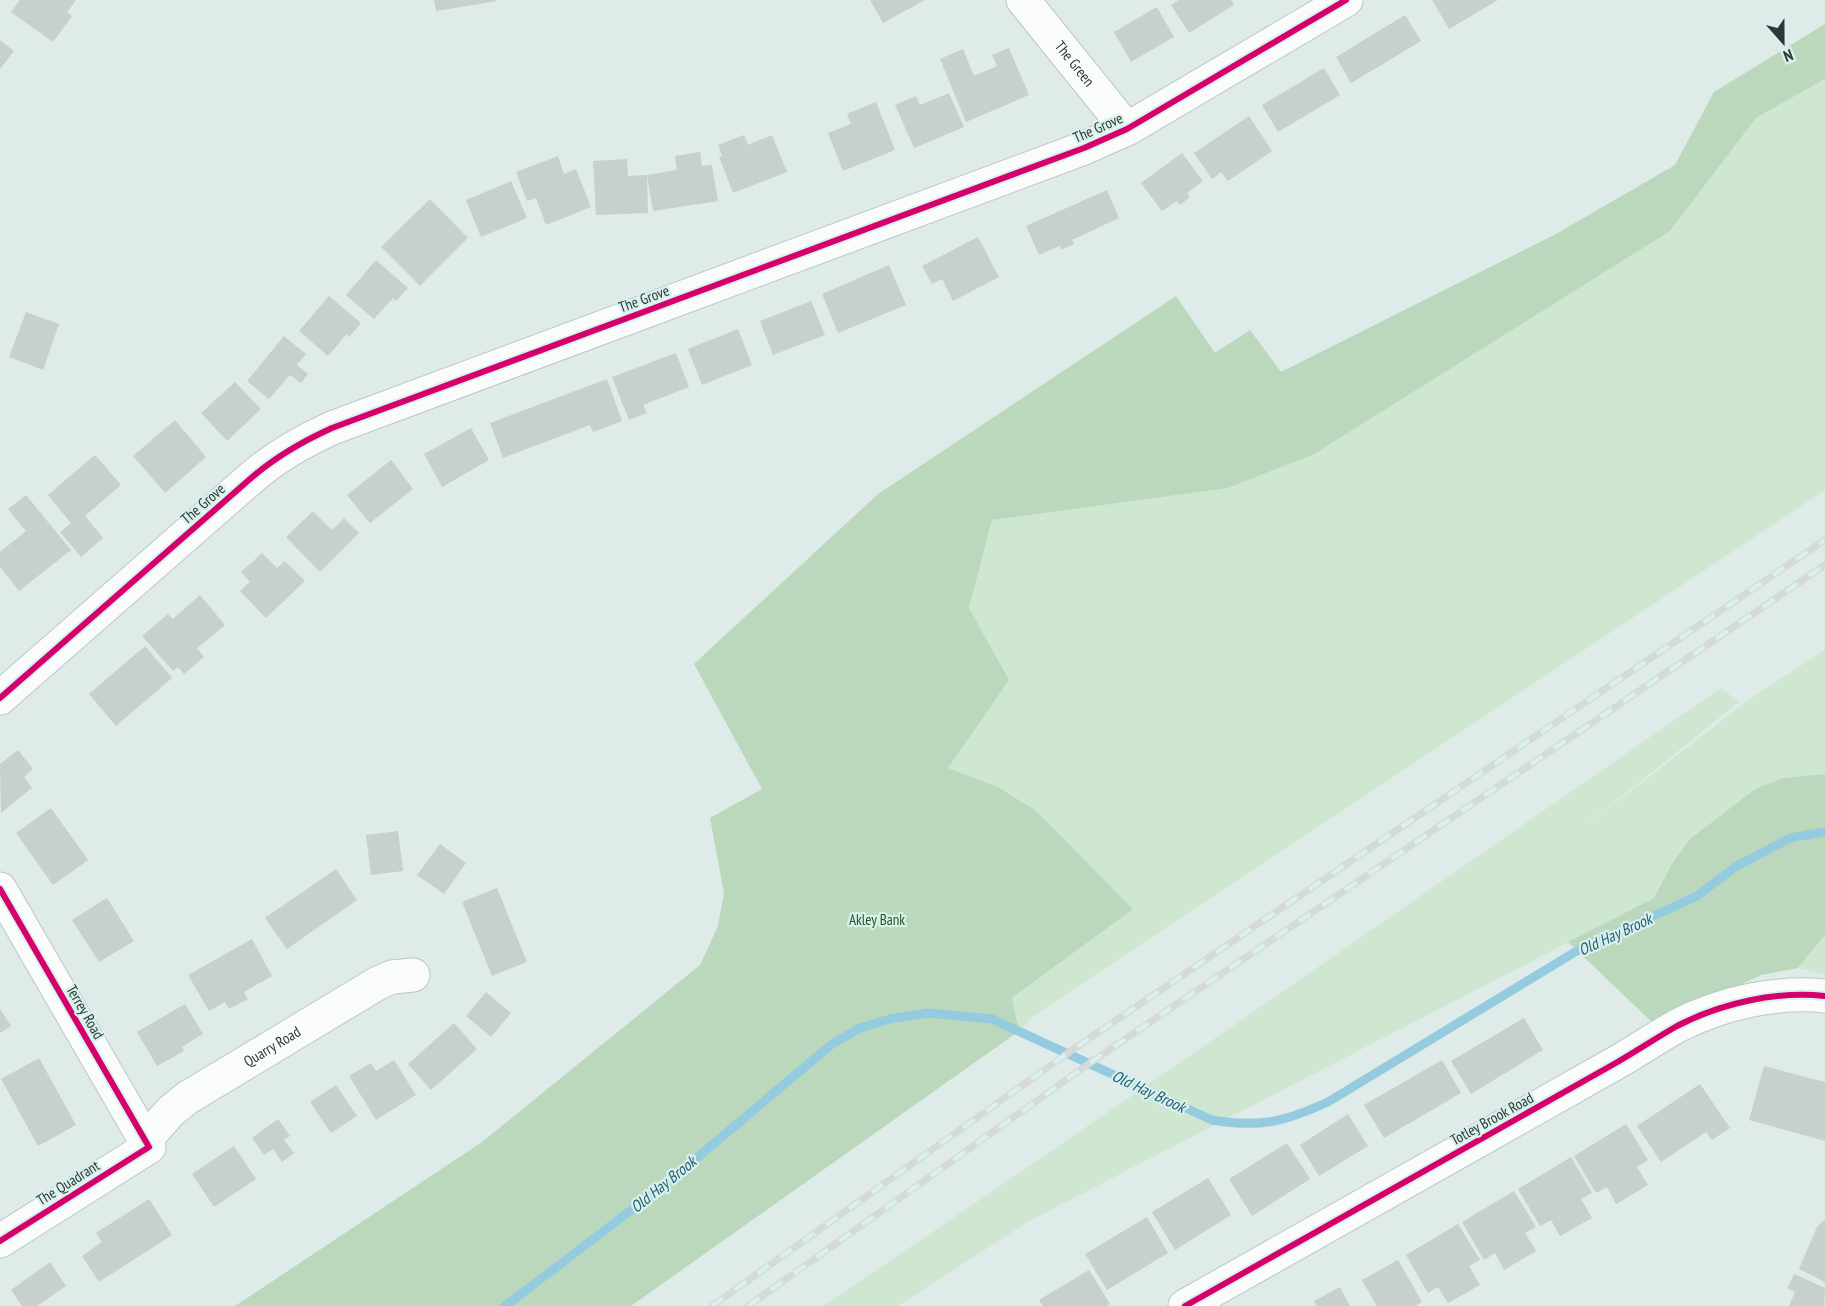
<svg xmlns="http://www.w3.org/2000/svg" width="1825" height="1306" viewBox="0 0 1825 1306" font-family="'PT Sans Narrow',sans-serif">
<rect width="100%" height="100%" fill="#deebe9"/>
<g fill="#cfe7d1">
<path d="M 1825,79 L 1825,490 L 1032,1017 L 1019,1031 L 1012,998 L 1132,909 L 948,768 L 1008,680 L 969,608 L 992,520 L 1083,506 L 1670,231 L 1756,118 Z"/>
<path d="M 1825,650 L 1825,774 L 1783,778 L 1755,789 L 1690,839 L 1673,862 L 1654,898 L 1029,1221 L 898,1306 L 823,1306 C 1125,1103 1422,894 1721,688 L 1739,702 L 1579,831 L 1751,698 Z"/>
<path d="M 1825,935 L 1825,975 L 1798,968 Z"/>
</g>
<g fill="#bbd8bc">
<path d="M 1825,24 L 1825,79 L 1756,118 L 1670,231 L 1314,454 L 1228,488 L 992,520 L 969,608 L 1009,680 L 948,768 L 998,787 L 1036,811 L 1133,909 L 1012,998 L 1019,1031 L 631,1306 L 235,1306 L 482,1142 L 700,965 L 718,926 L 724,893 L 710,818 L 762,789 L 694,664 L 878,494 L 1176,296 L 1215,353 L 1250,330 L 1281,372 L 1556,234 L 1675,165 L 1714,92 Z"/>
<path d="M 1825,774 L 1825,935 L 1798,968 L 1761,975 L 1655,1025 L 1568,942 L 1654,898 L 1673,862 L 1690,839 L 1755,789 L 1783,778 Z"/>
</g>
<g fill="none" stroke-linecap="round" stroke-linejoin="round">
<path stroke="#94cbdf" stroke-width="9" d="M 505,1306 L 667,1183 L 832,1044 L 860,1028 L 890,1019 L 928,1013 L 992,1019 L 1212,1120 C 1260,1128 1284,1122 1328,1102 L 1575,952 L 1697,896 L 1735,867 L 1790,838 L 1825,832"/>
</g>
<g fill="#c5d0cf">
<path d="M 20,0 L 76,0 L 67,12 L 72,16 L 53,42 L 11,12 Z"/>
<path d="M 434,0 L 497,0 L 497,1 L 436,11 Z"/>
<path d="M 870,0 L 925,0 L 883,23 Z"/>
<path d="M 1179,0 L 1231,0 L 1234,5 L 1189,33 L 1171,5 Z"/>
<path d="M 1432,0 L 1498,0 L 1449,29 Z"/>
<path d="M 1157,7 L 1174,37 L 1131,62 L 1114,32 Z"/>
<path d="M 1405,15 L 1421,41 L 1351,83 L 1336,57 Z"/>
<path d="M 0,40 L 14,51 L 0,69 Z"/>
<path d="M 1009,48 L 1029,95 L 966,122 L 940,59 L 963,49 L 974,76 L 997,66 L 992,55 Z"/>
<path d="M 1324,68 L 1340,95 L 1278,132 L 1262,105 Z"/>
<path d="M 949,93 L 964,127 L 914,148 L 895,105 L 916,96 L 920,105 Z"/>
<path d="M 876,102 L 895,150 L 843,171 L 828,133 L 851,124 L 847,114 Z"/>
<path d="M 1249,116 L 1272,151 L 1228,181 L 1221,172 L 1212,179 L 1194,153 Z"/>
<path d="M 744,135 L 748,145 L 772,135 L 787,172 L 733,193 L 719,157 L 722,156 L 718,145 Z"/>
<path d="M 700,152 L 702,166 L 712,165 L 718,201 L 653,211 L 647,175 L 677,170 L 675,156 Z"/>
<path d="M 1182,153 L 1203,181 L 1187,193 L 1190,197 L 1180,205 L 1177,201 L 1162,211 L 1141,183 Z"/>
<path d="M 558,156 L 564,174 L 576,169 L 591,207 L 546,225 L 536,198 L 527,201 L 516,172 Z"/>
<path d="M 627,159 L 628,176 L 647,175 L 648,213 L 596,215 L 593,161 Z"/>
<path d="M 511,181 L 527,218 L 481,237 L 466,200 Z"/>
<path d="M 1107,190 L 1119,218 L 1072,240 L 1074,244 L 1061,250 L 1060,246 L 1039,255 L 1026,226 Z"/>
<path d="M 430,199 L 468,238 L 420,286 L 381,247 Z"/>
<path d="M 978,237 L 999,277 L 953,301 L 942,279 L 932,284 L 922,266 Z"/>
<path d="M 376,260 L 408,288 L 396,301 L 393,298 L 374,319 L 346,295 Z"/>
<path d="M 889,265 L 906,305 L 838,333 L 822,294 Z"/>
<path d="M 329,296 L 361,323 L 349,337 L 347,334 L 328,356 L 299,331 Z"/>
<path d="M 811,301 L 825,335 L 773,355 L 760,321 Z"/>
<path d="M 26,312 L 59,324 L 43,370 L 9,357 Z"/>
<path d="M 738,329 L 752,365 L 702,385 L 688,349 Z"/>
<path d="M 284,336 L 306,354 L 297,365 L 308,374 L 301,383 L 290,375 L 269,399 L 247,381 Z"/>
<path d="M 676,353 L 689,387 L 643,405 L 647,413 L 629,420 L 612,377 Z"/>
<path d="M 607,379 L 622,421 L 593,432 L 590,425 L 503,458 L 490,423 Z"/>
<path d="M 235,382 L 261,409 L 227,441 L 201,413 Z"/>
<path d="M 175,420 L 206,457 L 165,493 L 133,456 Z"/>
<path d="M 471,428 L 489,460 L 442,487 L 424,454 Z"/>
<path d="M 95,455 L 121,485 L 85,516 L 103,538 L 81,557 L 60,532 L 71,523 L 48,495 Z"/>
<path d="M 391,460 L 413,489 L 370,523 L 347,495 Z"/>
<path d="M 26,495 L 71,550 L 19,591 L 0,567 L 0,552 L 26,531 L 8,509 Z"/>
<path d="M 313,511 L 332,530 L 344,518 L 359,533 L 320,572 L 286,537 Z"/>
<path d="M 262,553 L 277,568 L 285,561 L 305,581 L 266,618 L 240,591 L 250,582 L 241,572 Z"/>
<path d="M 200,595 L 225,625 L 197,648 L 204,657 L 184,674 L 178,667 L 173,671 L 142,636 L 168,614 L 173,619 Z"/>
<path d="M 145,646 L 172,678 L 116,726 L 89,694 Z"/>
<path d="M 18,750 L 33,769 L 24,777 L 32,788 L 1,813 L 0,764 Z"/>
<path d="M 51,808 L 88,860 L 53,885 L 16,833 Z"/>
<path d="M 398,831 L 403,871 L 371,875 L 366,835 Z"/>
<path d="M 440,844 L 466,863 L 444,894 L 417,875 Z"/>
<path d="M 336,869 L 357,900 L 287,949 L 265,918 Z"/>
<path d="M 497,888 L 527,962 L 492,976 L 462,902 Z"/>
<path d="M 107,898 L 134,941 L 99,962 L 72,920 Z"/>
<path d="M 252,939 L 272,976 L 244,992 L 248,999 L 229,1009 L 225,1002 L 209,1011 L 188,975 Z"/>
<path d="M 486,992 L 511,1013 L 491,1037 L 466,1016 Z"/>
<path d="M 185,1004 L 203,1034 L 182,1047 L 184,1051 L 157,1066 L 137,1032 Z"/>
<path d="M 0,1009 L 11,1026 L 0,1033 Z"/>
<path d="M 1524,1018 L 1543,1050 L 1471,1094 L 1451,1061 Z"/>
<path d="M 454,1023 L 477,1049 L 431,1090 L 408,1064 Z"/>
<path d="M 39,1058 L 76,1125 L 38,1146 L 1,1079 Z"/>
<path d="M 394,1060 L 416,1095 L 376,1120 L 349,1076 L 371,1063 L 376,1071 Z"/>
<path d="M 1442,1060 L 1461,1093 L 1384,1138 L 1364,1105 Z"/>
<path d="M 1764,1066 L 1825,1082 L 1825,1141 L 1749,1120 Z"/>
<path d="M 1700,1084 L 1730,1128 L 1712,1140 L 1706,1132 L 1661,1162 L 1637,1126 Z"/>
<path d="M 336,1085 L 357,1116 L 331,1133 L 310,1102 Z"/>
<path d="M 1348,1114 L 1368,1146 L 1319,1176 L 1300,1145 Z"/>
<path d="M 278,1119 L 290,1136 L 284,1140 L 294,1153 L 282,1162 L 273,1149 L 264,1155 L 252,1138 Z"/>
<path d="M 1626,1124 L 1648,1160 L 1637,1167 L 1648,1185 L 1616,1204 L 1607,1187 L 1596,1193 L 1574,1156 Z"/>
<path d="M 1287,1143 L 1310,1179 L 1252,1216 L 1229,1179 Z"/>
<path d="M 234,1146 L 256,1179 L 214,1207 L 192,1174 Z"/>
<path d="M 1571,1157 L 1592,1193 L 1581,1199 L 1592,1218 L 1560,1236 L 1551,1220 L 1540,1226 L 1518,1189 Z"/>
<path d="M 1208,1178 L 1231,1215 L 1175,1250 L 1152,1212 Z"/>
<path d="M 1514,1191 L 1536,1227 L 1525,1233 L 1536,1251 L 1504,1270 L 1495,1253 L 1484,1260 L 1462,1222 Z"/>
<path d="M 149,1199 L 172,1235 L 99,1282 L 82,1256 L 102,1242 L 96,1233 Z"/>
<path d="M 1147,1217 L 1168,1253 L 1107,1290 L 1085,1254 Z"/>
<path d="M 1825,1219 L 1825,1282 L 1799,1269 L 1817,1227 Z"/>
<path d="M 1458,1224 L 1480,1260 L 1469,1266 L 1480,1285 L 1448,1303 L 1438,1287 L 1428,1293 L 1406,1255 Z"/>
<path d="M 1398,1260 L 1422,1302 L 1415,1306 L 1377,1306 L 1362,1280 Z"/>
<path d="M 50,1262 L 66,1286 L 37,1306 L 22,1306 L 11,1290 Z"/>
<path d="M 1089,1270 L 1110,1304 L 1107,1306 L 1043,1306 L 1039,1300 Z"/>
<path d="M 1794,1274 L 1825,1288 L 1824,1306 L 1789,1306 L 1795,1292 L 1787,1288 Z"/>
<path d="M 1340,1287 L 1350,1306 L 1317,1306 L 1314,1301 Z"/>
</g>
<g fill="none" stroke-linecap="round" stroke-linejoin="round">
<g stroke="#bdc7c6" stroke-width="35">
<g id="street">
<path id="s1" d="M 1023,0 L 1127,129"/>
<path d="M 0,698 L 250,479 C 275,457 301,442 332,428 L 1084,148 L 1127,129 L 1346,0"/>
<path d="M 0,889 L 149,1147 L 0,1241"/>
<path id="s2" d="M 145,1140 L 171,1111 L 187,1098 L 378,983 L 392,977 L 413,975"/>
<path d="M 1185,1306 L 1614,1064 C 1635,1052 1656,1038 1677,1026 C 1722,1003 1775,991 1825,996"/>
</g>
</g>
<use href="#street" stroke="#fafcfc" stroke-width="33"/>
<g stroke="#d5d9d8" stroke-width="7">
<g id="rail">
<path d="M 712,1306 L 1075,1048 L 1825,540"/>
<path d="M 748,1306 L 1087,1065 L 1825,565"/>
</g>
</g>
<use href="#rail" stroke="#d8f1ed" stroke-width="4.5" stroke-dasharray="14" stroke-linecap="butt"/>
<g stroke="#d8f1ed" stroke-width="10">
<g id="cycleway">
<path d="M 0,698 L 250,479 C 275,457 301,442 332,428 L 1084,148 L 1127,129 L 1346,0"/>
<path d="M 0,889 L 149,1147 L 0,1241"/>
<path d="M 1185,1306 L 1614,1064 C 1635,1052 1656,1038 1677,1026 C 1722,1003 1775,991 1825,996"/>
</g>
</g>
<use href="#cycleway" stroke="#d6006c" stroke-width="6"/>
</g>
<g text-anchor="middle" stroke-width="4.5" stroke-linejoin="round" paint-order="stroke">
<g font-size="15" fill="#2e3836" stroke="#d8f1ed">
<text dy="5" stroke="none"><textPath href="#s1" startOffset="82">The Green</textPath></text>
<text transform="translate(1098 128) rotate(-24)" y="5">The Grove</text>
<text transform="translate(644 299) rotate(-20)" y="5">The Grove</text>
<text transform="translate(203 504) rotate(-41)" y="5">The Grove</text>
<text transform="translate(85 1012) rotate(60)" y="5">Terrey Road</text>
<text dy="5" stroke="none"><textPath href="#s2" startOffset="159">Quarry Road</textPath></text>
<text transform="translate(1492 1119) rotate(-29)" y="5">Totley Brook Road</text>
<text transform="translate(68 1183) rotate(-32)" y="5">The Quadrant</text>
</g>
<g font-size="15" fill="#225a19" stroke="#d8f1ed">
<text x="877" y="925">Akley Bank</text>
</g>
<g font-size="16" font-style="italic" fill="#245d72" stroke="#d8f1ed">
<text transform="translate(1615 934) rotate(-25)" y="6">Old Hay Brook</text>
<text transform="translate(1149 1091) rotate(25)" y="6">Old Hay Brook</text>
<text transform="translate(663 1184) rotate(-39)" y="6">Old Hay Brook</text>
</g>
</g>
<g transform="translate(1783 42) rotate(159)" stroke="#d8f1ed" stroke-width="4.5" paint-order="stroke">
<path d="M0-4.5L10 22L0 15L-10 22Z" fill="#2e3836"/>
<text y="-9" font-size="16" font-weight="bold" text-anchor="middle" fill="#2e3836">N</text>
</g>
</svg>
